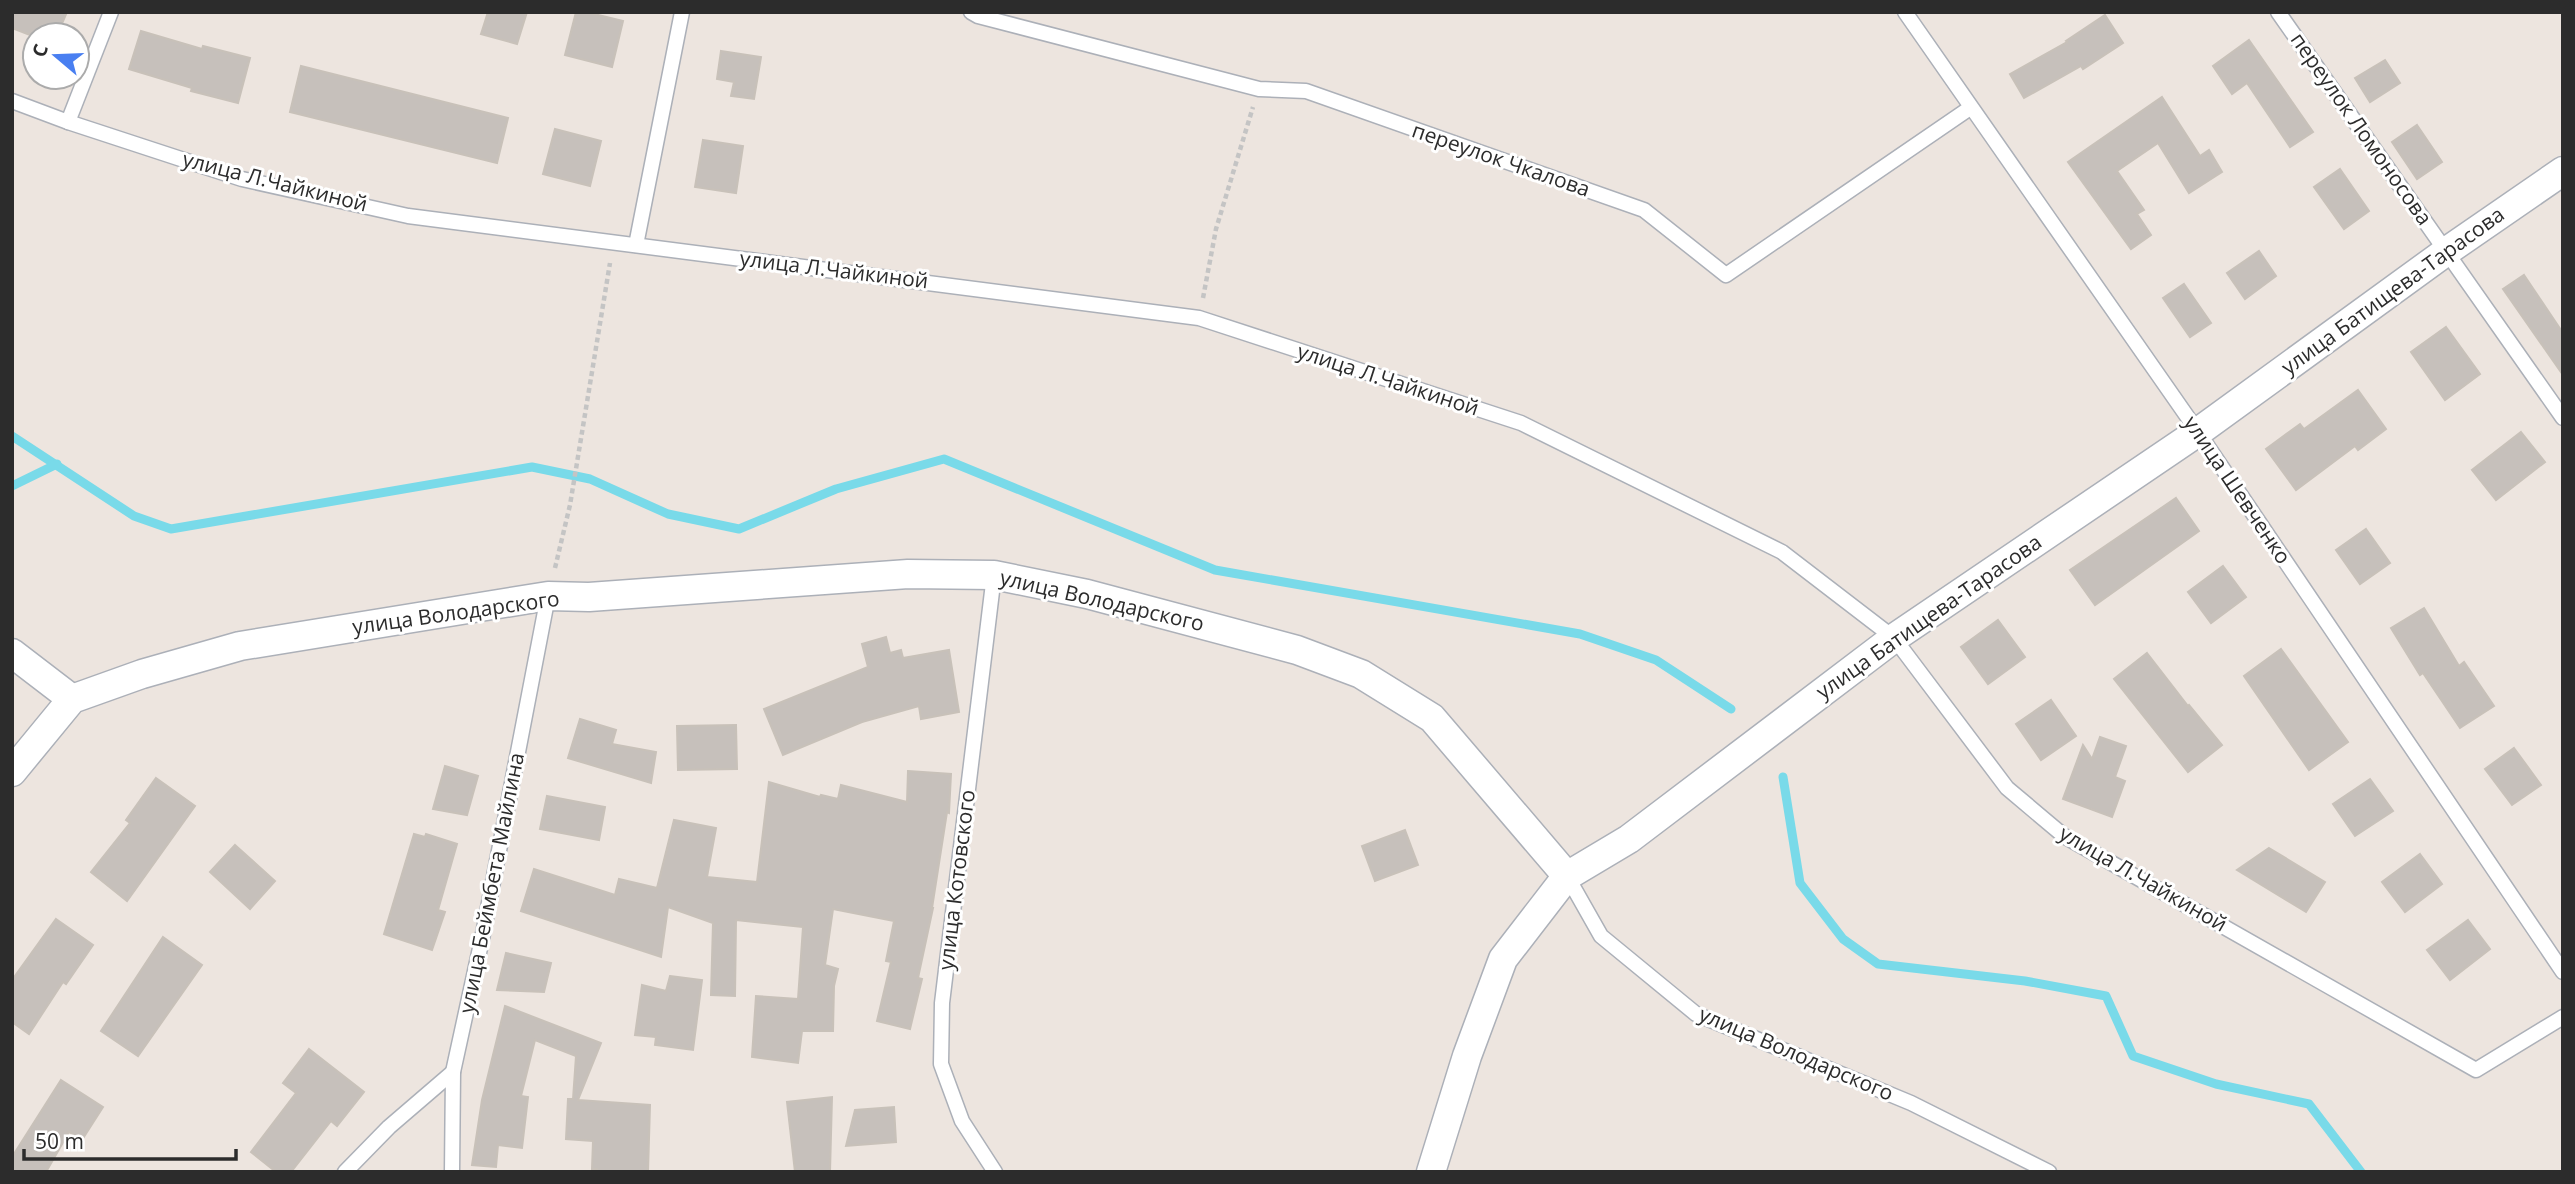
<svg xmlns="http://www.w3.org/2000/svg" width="2575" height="1184" viewBox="0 0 2575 1184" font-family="'Open Sans',sans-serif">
<rect width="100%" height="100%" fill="#ede5df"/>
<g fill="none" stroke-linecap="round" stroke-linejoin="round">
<g stroke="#79dae9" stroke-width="9">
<path d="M 12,436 L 134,516 L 171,529 L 532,467 L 590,479 L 668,514 L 739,529 L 836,489 L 944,459 L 1215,570 L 1580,634 L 1656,660 L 1731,709"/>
<path d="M 12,486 L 57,464"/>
<path d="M 1783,777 L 1800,883 L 1843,939 L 1878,964 L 2025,981 L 2106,996 L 2133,1056 L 2216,1084 L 2309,1104 L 2361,1172"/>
</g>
</g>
<g fill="#c6c0bb" stroke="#c8c1b9" stroke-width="2">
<path d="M 12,12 L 67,12 L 57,35 L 30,35 L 12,28 Z"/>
<path d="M 488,12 L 527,12 L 517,44 L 481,34 Z"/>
<path d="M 576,12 L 586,12 L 623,21 L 612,67 L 565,55 Z"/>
<path d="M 2105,15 L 2123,43 L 2083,69 L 2081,66 L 2024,98 L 2010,74 L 2067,42 L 2066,41 Z"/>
<path d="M 141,31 L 202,49 L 203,46 L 250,58 L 238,103 L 191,91 L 192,88 L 129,69 Z"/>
<path d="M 2249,40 L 2313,132 L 2290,147 L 2247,83 L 2232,94 L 2213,66 Z"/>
<path d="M 721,51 L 761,57 L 754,99 L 731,96 L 734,82 L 717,79 Z"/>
<path d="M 2385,60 L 2400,83 L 2370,102 L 2355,78 Z"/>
<path d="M 301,66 L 508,118 L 497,163 L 290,112 Z"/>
<path d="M 2162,97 L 2200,156 L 2209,150 L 2222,172 L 2189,193 L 2158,143 L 2117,171 L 2144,210 L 2137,214 L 2151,235 L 2131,249 L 2068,162 Z"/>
<path d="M 2417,125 L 2442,162 L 2417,179 L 2392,142 Z"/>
<path d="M 555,129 L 601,141 L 590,186 L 543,174 Z"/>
<path d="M 703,140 L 743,146 L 736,193 L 695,187 Z"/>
<path d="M 2340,169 L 2369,211 L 2344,229 L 2314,187 Z"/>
<path d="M 2259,251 L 2276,276 L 2245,299 L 2227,273 Z"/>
<path d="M 2524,275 L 2563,333 L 2563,375 L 2503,289 Z"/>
<path d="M 2184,284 L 2211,323 L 2190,337 L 2163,298 Z"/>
<path d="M 2446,327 L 2480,374 L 2445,400 L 2411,352 Z"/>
<path d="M 2358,390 L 2386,429 L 2358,450 L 2355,446 L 2296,490 L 2266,449 L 2300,424 L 2304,429 Z"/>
<path d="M 2521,432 L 2545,462 L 2496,500 L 2472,470 Z"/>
<path d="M 2176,498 L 2199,531 L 2095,605 L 2070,570 Z"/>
<path d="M 2366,529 L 2390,563 L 2360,584 L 2336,550 Z"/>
<path d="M 2223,566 L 2246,597 L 2211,623 L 2188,592 Z"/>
<path d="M 2424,608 L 2459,666 L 2464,662 L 2494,706 L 2460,728 L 2423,673 L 2420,675 L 2391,628 Z"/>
<path d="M 1998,620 L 2025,657 L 1988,684 L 1961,647 Z"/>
<path d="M 886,637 L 890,653 L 901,650 L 903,658 L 949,650 L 959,712 L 921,719 L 919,706 L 862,722 L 783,755 L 764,709 L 868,667 L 862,644 Z"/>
<path d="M 2281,649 L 2348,742 L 2309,770 L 2244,676 Z"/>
<path d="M 2147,653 L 2188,706 L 2189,705 L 2222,745 L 2188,772 L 2114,679 Z"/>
<path d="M 2051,700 L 2076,736 L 2041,760 L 2016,724 Z"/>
<path d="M 580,719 L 616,730 L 612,744 L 656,752 L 651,783 L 568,758 Z"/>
<path d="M 736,725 L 737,769 L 678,770 L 677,726 Z"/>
<path d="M 2100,737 L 2126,746 L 2115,777 L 2125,781 L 2112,817 L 2063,799 L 2083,745 L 2092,759 Z"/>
<path d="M 2514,748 L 2541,785 L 2512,805 L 2485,769 Z"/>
<path d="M 445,766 L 478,776 L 467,815 L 433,809 Z"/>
<path d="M 908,771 L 951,774 L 949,813 L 947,812 L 932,908 L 933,908 L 918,978 L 922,979 L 910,1029 L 877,1021 L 891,962 L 886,961 L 894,921 L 833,909 L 825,965 L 838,969 L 834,986 L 833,1031 L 802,1031 L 798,1063 L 752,1057 L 756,996 L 798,999 L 803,927 L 736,920 L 735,996 L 711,995 L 713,923 L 668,907 L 661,957 L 521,911 L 534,869 L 615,895 L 619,879 L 657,888 L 674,820 L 716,828 L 707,877 L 757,882 L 769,782 L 820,797 L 821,795 L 838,799 L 841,785 L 907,802 Z"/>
<path d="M 156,778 L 195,806 L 127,901 L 91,872 L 130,823 L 126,820 Z"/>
<path d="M 2370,779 L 2393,811 L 2355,836 L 2333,804 Z"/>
<path d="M 547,796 L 605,807 L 599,840 L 540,829 Z"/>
<path d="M 1405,830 L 1418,865 L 1375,881 L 1362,846 Z"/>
<path d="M 414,834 L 425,837 L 426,834 L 457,844 L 438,910 L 445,912 L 432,950 L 384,934 Z"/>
<path d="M 235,845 L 275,881 L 250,909 L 210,872 Z"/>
<path d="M 2269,848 L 2325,882 L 2306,912 L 2237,870 Z"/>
<path d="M 2420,854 L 2442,884 L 2405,912 L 2382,882 Z"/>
<path d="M 56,919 L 93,945 L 66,984 L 63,982 L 29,1034 L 12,1022 L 12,980 Z"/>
<path d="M 2468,920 L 2490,949 L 2450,980 L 2427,950 Z"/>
<path d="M 163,937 L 202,965 L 138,1056 L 101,1031 Z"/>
<path d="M 506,953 L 551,963 L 544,992 L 497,990 Z"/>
<path d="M 670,976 L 702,980 L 693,1050 L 655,1045 L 656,1037 L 635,1035 L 642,985 L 666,991 Z"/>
<path d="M 505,1006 L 601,1043 L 578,1100 L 650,1105 L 648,1172 L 597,1172 L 597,1169 L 592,1169 L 593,1141 L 566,1139 L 568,1099 L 573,1099 L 576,1056 L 535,1040 L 521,1096 L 528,1097 L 522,1148 L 498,1145 L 496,1167 L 472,1165 L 482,1100 Z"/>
<path d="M 309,1049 L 364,1092 L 337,1126 L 331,1121 L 291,1172 L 276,1172 L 251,1152 L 296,1093 L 283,1083 Z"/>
<path d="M 61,1080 L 103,1107 L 82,1140 L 69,1132 L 46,1172 L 12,1172 L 12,1157 Z"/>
<path d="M 832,1097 L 830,1172 L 795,1172 L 787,1102 Z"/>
<path d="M 894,1107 L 896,1142 L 846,1146 L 855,1110 Z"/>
</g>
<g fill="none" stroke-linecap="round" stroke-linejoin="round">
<g stroke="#acb0b8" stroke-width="17">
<g id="service">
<path d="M 971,12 L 978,16 L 1259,89 L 1306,91 L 1644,210 L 1726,275 L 1970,108"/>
<path d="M 1905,12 L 2198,432 L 2563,972"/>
<path d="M 2278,12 L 2563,418"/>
<path d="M 12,101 L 68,122 L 242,179 L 408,216 L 1199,318 L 1521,423 L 1782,552 L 1894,638 L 2007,788 L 2064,836 L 2476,1070 L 2563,1017"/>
<path d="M 68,122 L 111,12"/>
<path d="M 636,245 L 682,12"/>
<path d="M 994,575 L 942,1003 L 941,1064 L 962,1121 L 995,1172"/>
<path d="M 1567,876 L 1601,936 L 1696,1014 L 1911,1103 L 2049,1172"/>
<path d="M 345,1172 L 389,1127 L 453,1072"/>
<path d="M 452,1172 L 453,1072 L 482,939 L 548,596"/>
</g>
</g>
<g stroke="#acb0b8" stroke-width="31">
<g id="minor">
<path d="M 12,653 L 72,699"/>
<path d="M 12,772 L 72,699 L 142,674 L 240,646 L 548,596 L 589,597 L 908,574 L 994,575 L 1087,594 L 1297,650 L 1361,674 L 1432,718 L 1567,876"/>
<path d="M 1431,1172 L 1467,1056 L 1503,959 L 1567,876 L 1629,839 L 1894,638 L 2198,432 L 2447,251 L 2563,171"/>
</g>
</g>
<g stroke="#c4c4c4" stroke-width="4.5" stroke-dasharray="5 3.5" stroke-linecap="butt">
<path d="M 1203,298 L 1216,229 L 1253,107"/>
<path d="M 555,568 L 570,505 L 610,263"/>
</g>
<use href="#service" stroke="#fff" stroke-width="14"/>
<use href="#minor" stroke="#fff" stroke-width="28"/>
</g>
<g text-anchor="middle" stroke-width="6" stroke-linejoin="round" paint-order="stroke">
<g font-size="21" fill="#2c2c2c" stroke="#fff">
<text transform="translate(2361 129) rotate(55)" y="7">переулок Ломоносова</text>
<text transform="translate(1501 160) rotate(19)" y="7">переулок Чкалова</text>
<text transform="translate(275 182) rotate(14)" y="7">улица Л.Чайкиной</text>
<text transform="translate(834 270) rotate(7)" y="7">улица Л.Чайкиной</text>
<text transform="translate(2393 291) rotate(-36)" y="7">улица Батищева-Тарасова</text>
<text transform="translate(1388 380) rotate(18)" y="7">улица Л.Чайкиной</text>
<text transform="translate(2237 490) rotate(56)" y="7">улица Шевченко</text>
<text transform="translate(1102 601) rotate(13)" y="7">улица Володарского</text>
<text transform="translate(456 613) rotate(-8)" y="7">улица Володарского</text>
<text transform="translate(1929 617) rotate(-35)" y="7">улица Батищева-Тарасова</text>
<text transform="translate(2143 879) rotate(30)" y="7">улица Л.Чайкиной</text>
<text transform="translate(957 880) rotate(-83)" y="7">улица Котовского</text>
<text transform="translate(492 883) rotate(-79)" y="7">улица Беймбета Майлина</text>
<text transform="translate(1796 1054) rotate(23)" y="7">улица Володарского</text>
</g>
</g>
<rect width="2575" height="1184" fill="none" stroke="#2c2c2c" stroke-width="28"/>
<g transform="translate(56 56) rotate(289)"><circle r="33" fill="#ffffff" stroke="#ababab" stroke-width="2"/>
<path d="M0-5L12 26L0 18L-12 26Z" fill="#497ff1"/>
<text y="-10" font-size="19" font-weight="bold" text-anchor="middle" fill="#2c2c2c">С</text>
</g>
<path d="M24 1149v10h212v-10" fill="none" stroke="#2c2c2c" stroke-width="3.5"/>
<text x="35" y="1149" font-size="21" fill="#2c2c2c" stroke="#ffffff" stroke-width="5" paint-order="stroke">50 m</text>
</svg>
